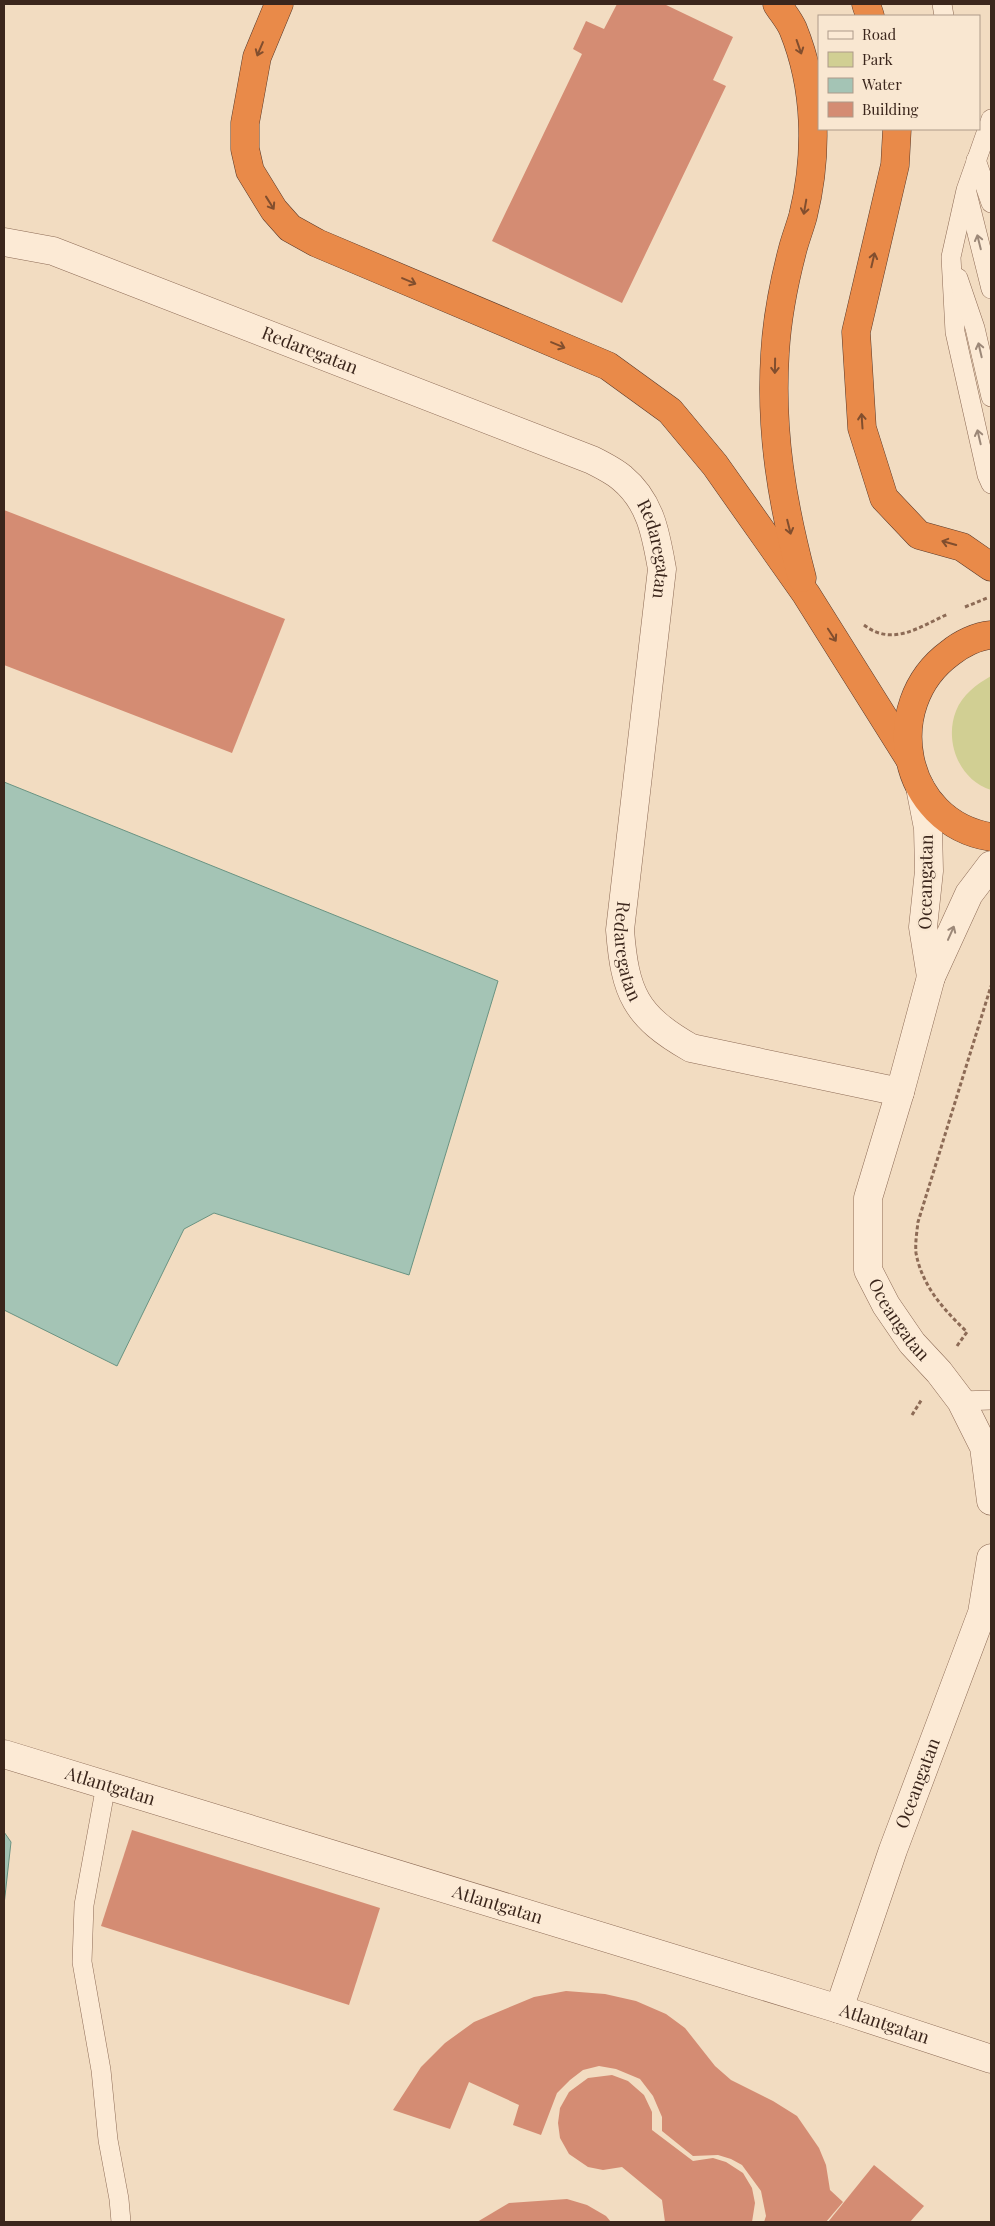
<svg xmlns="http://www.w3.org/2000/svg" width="995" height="2226" viewBox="0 0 995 2226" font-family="'Playfair Display',serif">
<rect width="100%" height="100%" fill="#f2dcc1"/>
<path fill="#d1cf93" d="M 991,676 L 991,790 C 959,780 944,741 956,711 C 962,695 977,684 991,676 Z"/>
<g fill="#a4c4b5" stroke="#6a9382">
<path d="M 4,782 L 498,981 L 409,1275 L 214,1213 L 184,1229 L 117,1366 L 4,1310 Z"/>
<path d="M 4,1832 L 11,1842 L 4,1905 Z"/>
</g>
<g fill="#d48c73">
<path d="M 617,4 L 664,4 L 733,37 L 713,80 L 726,86 L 622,303 L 492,241 L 582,54 L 573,49 L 586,21 L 604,29 Z"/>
<path d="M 4,510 L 285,619 L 232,753 L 4,665 Z"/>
<path d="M 132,1830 L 380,1908 L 349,2005 L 101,1926 Z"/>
<path d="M 566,1991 L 605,1994 L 636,2001 L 666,2014 L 685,2028 L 715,2066 L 731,2080 L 773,2101 L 797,2116 L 819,2148 L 826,2165 L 830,2190 L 843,2202 L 826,2222 L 764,2222 L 766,2216 L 761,2191 L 742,2165 L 731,2159 L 718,2155 L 693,2156 L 662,2131 L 662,2117 L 653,2096 L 640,2079 L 616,2069 L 599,2066 L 583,2070 L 570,2080 L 557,2093 L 541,2135 L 513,2125 L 519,2105 L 469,2082 L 450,2129 L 393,2110 L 421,2067 L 445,2043 L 474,2022 L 534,1997 Z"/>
<path d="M 612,2075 L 628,2081 L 644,2095 L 652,2112 L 652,2130 L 693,2161 L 713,2158 L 726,2162 L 743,2173 L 752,2188 L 755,2203 L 752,2222 L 665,2222 L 662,2200 L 622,2167 L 603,2170 L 588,2167 L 569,2154 L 560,2138 L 558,2123 L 560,2108 L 569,2092 L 588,2078 Z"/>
<path d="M 874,2165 L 924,2206 L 910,2222 L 828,2222 Z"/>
<path d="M 567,2199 L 587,2205 L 606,2216 L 611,2222 L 477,2222 L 509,2203 Z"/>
</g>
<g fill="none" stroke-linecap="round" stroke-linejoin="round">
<g stroke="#8d6b56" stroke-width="20">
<g id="lane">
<path d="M 942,4 L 944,16"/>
<path d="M 991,119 L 966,190 L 951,257 L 955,332 L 987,475 L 991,484"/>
<path d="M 976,160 L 991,203"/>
<path d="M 967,193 L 991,289"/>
<path d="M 958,278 L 975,328 L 991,397"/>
<path d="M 961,1401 L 991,1400"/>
<path d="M 106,1785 L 84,1905 L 82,1962 L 101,2070 L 108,2140 L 119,2199 L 121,2222"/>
</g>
</g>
<g stroke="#8d6b56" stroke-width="29">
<g id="street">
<path id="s1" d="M 4,242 L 53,251 L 592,460 C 602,465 614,471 622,478 C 651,502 656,535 662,569 L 620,930 C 625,993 635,1016 691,1048 L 900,1092"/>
<path d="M 920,787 L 928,828 L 929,871 L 923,927 L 931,977"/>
<path id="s2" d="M 991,865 L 969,894 L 931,977 L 900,1092 L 868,1198 L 868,1270 L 886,1305 L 912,1343 L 939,1372 L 961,1401 L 984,1447 L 991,1501"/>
<path id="s3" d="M 4,1754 L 839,2009 L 991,2059"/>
<path id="s4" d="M 839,2009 L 893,1850 L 982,1613 L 991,1558"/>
</g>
</g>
<g stroke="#5a3a2b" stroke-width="29">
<g id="highway">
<path d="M 279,4 L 257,57 L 245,123 L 245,149 L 250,171 L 274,210 L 290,228 L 317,243 L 608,366 L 670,411 L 715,465 L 806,594 L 909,758"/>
<path d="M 777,4 C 782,12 789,20 793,29 C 817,88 818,155 803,216 C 800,227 796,237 793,248 C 784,282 777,318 775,353 C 770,432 782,502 802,578"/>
<path d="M 866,4 L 870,16"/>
<path d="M 897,129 L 895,165 L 856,332 L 862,428 L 884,498 L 919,535 L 962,547 L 991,567"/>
<path d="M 991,635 C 977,636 961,644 950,653 C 879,705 901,823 991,837"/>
</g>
</g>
<g stroke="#8d6b56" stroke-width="3" stroke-dasharray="4 2.5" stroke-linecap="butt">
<path d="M 965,607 L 987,598"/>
<path d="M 864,625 C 893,647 919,627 948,614"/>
<path d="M 957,1346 L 967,1332 C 944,1310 922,1286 916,1253 C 915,1243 917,1231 918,1222 L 991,986"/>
<path d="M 912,1415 L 922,1399"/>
</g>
<use href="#lane" stroke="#fcead5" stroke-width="19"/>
<use href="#street" stroke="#fcead5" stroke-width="28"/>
<use href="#highway" stroke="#e98a49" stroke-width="28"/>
</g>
<defs><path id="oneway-shaft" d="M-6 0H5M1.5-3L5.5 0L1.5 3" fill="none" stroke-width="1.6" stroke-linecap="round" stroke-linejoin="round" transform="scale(1.25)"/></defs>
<g stroke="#814e2e">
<use href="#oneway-shaft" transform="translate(799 47) rotate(71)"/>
<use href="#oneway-shaft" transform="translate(260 49) rotate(113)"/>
<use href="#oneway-shaft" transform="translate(270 203) rotate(58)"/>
<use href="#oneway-shaft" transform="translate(805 207) rotate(100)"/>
<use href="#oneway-shaft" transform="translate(873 260) rotate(-77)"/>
<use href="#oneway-shaft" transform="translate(409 281) rotate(23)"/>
<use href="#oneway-shaft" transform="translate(558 345) rotate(23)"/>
<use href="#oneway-shaft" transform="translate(775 366) rotate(91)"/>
<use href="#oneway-shaft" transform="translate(862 421) rotate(-94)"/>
<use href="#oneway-shaft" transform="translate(789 527) rotate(76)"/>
<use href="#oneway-shaft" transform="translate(949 543) rotate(-164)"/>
<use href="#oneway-shaft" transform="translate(832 635) rotate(57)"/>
</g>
<g stroke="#9c8878">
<use href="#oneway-shaft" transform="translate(979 242) rotate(-104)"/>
<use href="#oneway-shaft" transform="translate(980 350) rotate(-103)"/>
<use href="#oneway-shaft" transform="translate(979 437) rotate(-103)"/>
<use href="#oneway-shaft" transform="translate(951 933) rotate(-66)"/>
</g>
<g text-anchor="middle" stroke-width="5" stroke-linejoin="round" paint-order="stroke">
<g font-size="18" fill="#3b261c" stroke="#f9e7d1">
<text dy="6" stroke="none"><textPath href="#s1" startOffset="325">Redaregatan</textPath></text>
<text dy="6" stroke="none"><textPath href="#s1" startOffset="744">Redaregatan</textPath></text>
<text transform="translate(926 882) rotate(-89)" y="6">Oceangatan</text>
<text dy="6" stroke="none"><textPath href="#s1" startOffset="1150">Redaregatan</textPath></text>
<text dy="6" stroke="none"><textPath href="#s2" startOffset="488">Oceangatan</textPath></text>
<text dy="6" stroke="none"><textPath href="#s4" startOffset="239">Oceangatan</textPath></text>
<text dy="6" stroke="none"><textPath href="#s3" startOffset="111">Atlantgatan</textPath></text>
<text dy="6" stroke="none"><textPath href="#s3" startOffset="516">Atlantgatan</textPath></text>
<text dy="6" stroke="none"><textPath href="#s3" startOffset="921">Atlantgatan</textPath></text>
</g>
</g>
<rect width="995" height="2226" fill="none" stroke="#3b261c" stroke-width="10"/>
<rect x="818" y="15" width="162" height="115" fill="#f9e7d1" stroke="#ad9a89"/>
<rect x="828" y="31" width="25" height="8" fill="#fcead5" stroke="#ad9a89"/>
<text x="862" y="40" font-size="15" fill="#3b261c">Road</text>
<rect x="828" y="52" width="25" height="15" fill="#d1cf93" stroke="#ad9a89"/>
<text x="862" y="65" font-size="15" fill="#3b261c">Park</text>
<rect x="828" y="78" width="25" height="15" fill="#a4c4b5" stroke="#ad9a89"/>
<text x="862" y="90" font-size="15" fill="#3b261c">Water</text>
<rect x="828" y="102" width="25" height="15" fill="#d48c73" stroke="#ad9a89"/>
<text x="862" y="115" font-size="15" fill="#3b261c">Building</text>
</svg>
